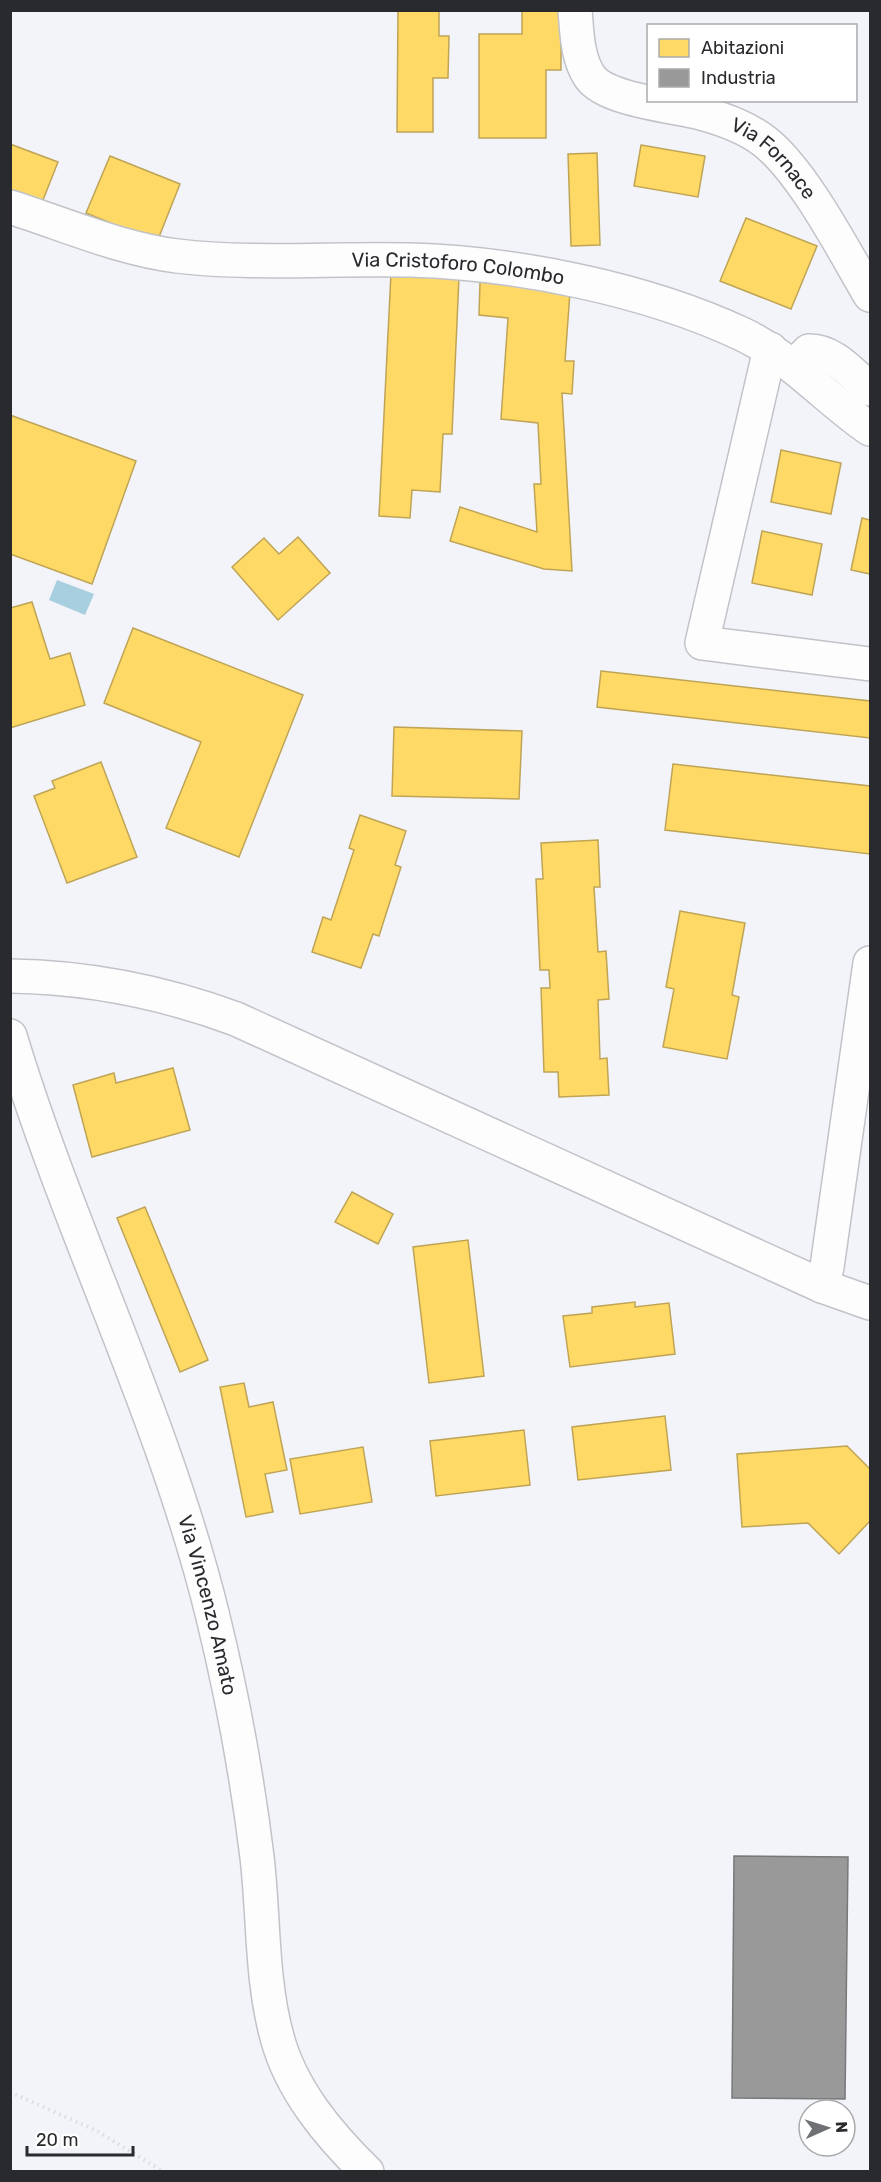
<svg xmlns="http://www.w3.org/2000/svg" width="881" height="2182" viewBox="0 0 881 2182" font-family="Rubik,sans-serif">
<rect width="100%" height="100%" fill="#f2f4fa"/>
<path fill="#a8cfdf" d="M 57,580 L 94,594 L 85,615 L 49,600 Z"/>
<g fill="#ffd966" stroke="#bfa455" stroke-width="1.5">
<path d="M 398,10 L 439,10 L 439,36 L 449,36 L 448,78 L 433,78 L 433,132 L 397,132 Z"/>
<path d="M 522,10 L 561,10 L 561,70 L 546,70 L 546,138 L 479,138 L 479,34 L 522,34 Z"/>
<path d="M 10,144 L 58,162 L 41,205 L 10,193 Z"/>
<path d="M 641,145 L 705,156 L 698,197 L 634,186 Z"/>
<path d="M 597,153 L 600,245 L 571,246 L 568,154 Z"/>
<path d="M 110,156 L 180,184 L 157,242 L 86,213 Z"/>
<path d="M 746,218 L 817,246 L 791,309 L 720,281 Z"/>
<path d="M 391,273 L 459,277 L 452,434 L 443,434 L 440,492 L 412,490 L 410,518 L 379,516 Z"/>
<path d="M 480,282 L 570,292 L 565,361 L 574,361 L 572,394 L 562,393 L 572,571 L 544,569 L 450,541 L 460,507 L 537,532 L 534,484 L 541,484 L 538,423 L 501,419 L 508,318 L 479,315 Z"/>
<path d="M 10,415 L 136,461 L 92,584 L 10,554 Z"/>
<path d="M 781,450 L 841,463 L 831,514 L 771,502 Z"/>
<path d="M 862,518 L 870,520 L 870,574 L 851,570 Z"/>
<path d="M 762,531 L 822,544 L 812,595 L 752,583 Z"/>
<path d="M 298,537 L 330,573 L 278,620 L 232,567 L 264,538 L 279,554 Z"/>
<path d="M 32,602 L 50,659 L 70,653 L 85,705 L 10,728 L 10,608 Z"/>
<path d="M 133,628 L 303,695 L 239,857 L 166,828 L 201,742 L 104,703 Z"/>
<path d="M 601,671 L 870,701 L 870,738 L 597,707 Z"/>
<path d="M 394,727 L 522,731 L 519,799 L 392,796 Z"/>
<path d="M 101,762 L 137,857 L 67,883 L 34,796 L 55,788 L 52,781 Z"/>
<path d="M 673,764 L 870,786 L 870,854 L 665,830 Z"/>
<path d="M 360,815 L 406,831 L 395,865 L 401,867 L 379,936 L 373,934 L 361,968 L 312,952 L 323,917 L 331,920 L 354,850 L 349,848 Z"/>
<path d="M 598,840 L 600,887 L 594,887 L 598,952 L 606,951 L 609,999 L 598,1000 L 600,1059 L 607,1058 L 609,1095 L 559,1097 L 558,1072 L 544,1072 L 541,988 L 550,988 L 549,970 L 540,970 L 536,879 L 543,879 L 541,843 Z"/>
<path d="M 680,911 L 745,923 L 732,995 L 739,997 L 727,1059 L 663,1047 L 674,989 L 666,987 Z"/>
<path d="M 173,1068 L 190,1130 L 92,1157 L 73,1085 L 114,1073 L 116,1083 Z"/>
<path d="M 352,1192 L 393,1214 L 378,1244 L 335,1222 Z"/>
<path d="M 145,1207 L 208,1360 L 180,1372 L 117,1218 Z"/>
<path d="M 468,1240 L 484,1376 L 429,1383 L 413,1247 Z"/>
<path d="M 635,1302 L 635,1307 L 669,1303 L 675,1354 L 570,1367 L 563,1316 L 592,1313 L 592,1307 Z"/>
<path d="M 244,1383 L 249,1407 L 273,1402 L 287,1470 L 265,1474 L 273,1512 L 246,1517 L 220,1387 Z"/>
<path d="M 665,1416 L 671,1470 L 578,1480 L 572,1427 Z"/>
<path d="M 524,1430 L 530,1485 L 436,1496 L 430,1441 Z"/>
<path d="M 847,1446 L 870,1469 L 870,1521 L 839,1554 L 808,1523 L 742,1527 L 737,1454 Z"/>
<path d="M 363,1447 L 372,1502 L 300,1514 L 290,1459 Z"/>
</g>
<path fill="#999" stroke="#777879" stroke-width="1.5" d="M 734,1856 L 848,1857 L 845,2099 L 732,2098 Z"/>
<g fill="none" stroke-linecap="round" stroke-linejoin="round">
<g stroke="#c2c3c8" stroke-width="36">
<g id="minor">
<path id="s1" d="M 575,10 C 577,33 577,58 590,77 C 606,100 674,106 701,113 C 723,119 746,127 764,141 C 803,171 844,251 870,295"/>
<path id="s2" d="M 10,207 C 64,224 120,249 177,256 C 254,265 332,258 410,260 C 517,263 646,289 742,334 C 792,358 826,399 870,429"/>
<path d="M 770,349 L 702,643 L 870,664"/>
<path d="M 795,365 L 809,351 C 833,350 853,375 870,389"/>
<path d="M 10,976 C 87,977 163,992 236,1019 L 822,1286 L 870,1303"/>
<path id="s3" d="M 10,1036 C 69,1231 163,1415 212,1613 C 232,1694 247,1775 257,1857 C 264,1917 261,1979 277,2037 C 291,2090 329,2135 367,2172"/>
<path d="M 822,1286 L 827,1267 L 870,963"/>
</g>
</g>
<path stroke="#dbdcde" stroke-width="4" stroke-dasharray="1.5 4.5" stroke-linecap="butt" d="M 10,2092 L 97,2131 L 164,2172"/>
<use href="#minor" stroke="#fdfdfe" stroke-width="33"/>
</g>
<g text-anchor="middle" stroke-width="6" stroke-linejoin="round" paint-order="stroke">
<g font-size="20" fill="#292a2e" stroke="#fff">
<text dy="7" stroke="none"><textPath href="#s1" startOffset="276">Via Fornace</textPath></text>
<text dy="7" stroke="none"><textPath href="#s2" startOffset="456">Via Cristoforo Colombo</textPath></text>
<text dy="7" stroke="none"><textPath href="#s3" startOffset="603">Via Vincenzo Amato</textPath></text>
</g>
</g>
<rect width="881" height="2182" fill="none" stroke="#292a2e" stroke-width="24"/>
<rect x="647" y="24" width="210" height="78" fill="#ffffff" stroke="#a9aaab" stroke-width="1.5"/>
<rect x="659" y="39" width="30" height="18" fill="#ffd966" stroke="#a9aaab" stroke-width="1.5"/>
<text x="701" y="54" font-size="18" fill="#292a2e">Abitazioni</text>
<rect x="659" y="69" width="30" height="18" fill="#999999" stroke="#a9aaab" stroke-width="1.5"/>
<text x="701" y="84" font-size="18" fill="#292a2e">Industria</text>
<g transform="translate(827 2128) rotate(87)"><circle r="28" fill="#ffffff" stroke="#a9aaab" stroke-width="1.5"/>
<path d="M0-4.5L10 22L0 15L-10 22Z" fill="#6f7175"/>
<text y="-9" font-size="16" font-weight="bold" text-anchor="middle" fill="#292a2e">N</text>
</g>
<path d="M27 2146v9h106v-9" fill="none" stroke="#292a2e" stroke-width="3"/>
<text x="36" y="2146" font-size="18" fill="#292a2e" stroke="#ffffff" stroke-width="4.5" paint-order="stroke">20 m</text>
</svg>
